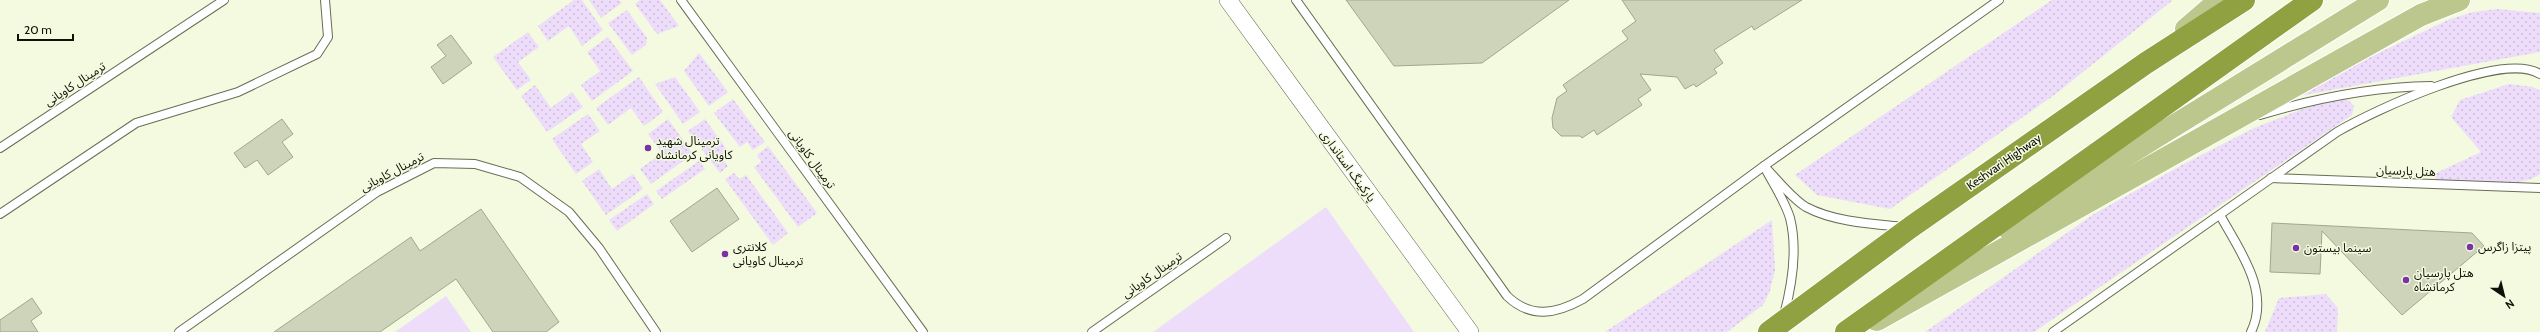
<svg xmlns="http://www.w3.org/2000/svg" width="2540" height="332" viewBox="0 0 2540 332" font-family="Cabin,'Noto Sans Arabic',sans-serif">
<defs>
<pattern id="grass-dots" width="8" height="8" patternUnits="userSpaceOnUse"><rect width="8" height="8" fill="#edddfb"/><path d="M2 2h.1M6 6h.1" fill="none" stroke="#cabdd6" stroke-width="1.8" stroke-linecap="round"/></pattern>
</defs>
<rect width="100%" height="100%" fill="#f3fadf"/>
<g fill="url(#grass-dots)">
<path d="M 574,0 L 582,0 L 603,30 L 582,46 L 569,26 L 548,41 L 538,26 Z"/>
<path d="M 589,0 L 619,0 L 622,3 L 601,18 Z"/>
<path d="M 640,0 L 660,0 L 679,26 L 657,34 L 635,4 Z"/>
<path d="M 2052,0 L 2173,0 L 2053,96 L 1890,209 L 1817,195 L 1795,175 Z"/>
<path d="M 2497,9 L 2540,13 L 2540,52 L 2282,99 L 2450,19 L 2473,12 Z"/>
<path d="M 627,10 L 647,38 L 646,45 L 632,55 L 608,23 Z"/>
<path d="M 528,32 L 539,47 L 518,62 L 531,80 L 517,90 L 493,57 Z"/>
<path d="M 608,37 L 633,71 L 592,101 L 581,85 L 600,71 L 587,52 Z"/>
<path d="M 699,53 L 728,92 L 709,106 L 684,71 Z"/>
<path d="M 639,77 L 663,112 L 644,126 L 631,108 L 608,125 L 596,108 Z"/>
<path d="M 675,77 L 700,112 L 683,124 L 655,84 Z"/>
<path d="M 2509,84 L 2533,87 L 2540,91 L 2540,174 C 2521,190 2462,181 2436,181 L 2434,174 L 2481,152 L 2451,117 L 2460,100 Z"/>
<path d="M 535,85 L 551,108 L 572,92 L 583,107 L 547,132 L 521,96 Z"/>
<path d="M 733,99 L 765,142 L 753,150 L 747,142 L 740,147 L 714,113 Z"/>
<path d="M 2344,99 L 2348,100 L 2354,106 L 2352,115 L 2034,332 L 1925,332 L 2094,214 L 2184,164 L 2254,128 L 2313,105 Z"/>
<path d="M 588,114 L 600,131 L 581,144 L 593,162 L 576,174 L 552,139 Z"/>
<path d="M 668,119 L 693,154 L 651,184 L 640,169 L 662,153 L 648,134 Z"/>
<path d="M 705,119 L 730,154 L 723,159 L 728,166 L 720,173 L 688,131 Z"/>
<path d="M 768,146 L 817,213 L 798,227 L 754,167 L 761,162 L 757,155 Z"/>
<path d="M 699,161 L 705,169 L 662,199 L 656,191 Z"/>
<path d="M 599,169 L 612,189 L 633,174 L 643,189 L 606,215 L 582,181 Z"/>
<path d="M 734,173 L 739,179 L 746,175 L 788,233 L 773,245 L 725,179 Z"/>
<path d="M 647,194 L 654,204 L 617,231 L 609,220 Z"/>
<path d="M 1772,220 L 1775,270 L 1770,291 L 1763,305 L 1727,332 L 1605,332 Z"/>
<path d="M 2326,294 L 2338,308 L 2337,332 L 2265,332 L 2279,298 Z"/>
</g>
<g fill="#edddfb">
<path d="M 1326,207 L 1414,332 L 1153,332 Z"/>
<path d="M 446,296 L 471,332 L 395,332 Z"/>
</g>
<g fill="#cdd4b9" stroke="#a0a78d">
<path d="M 1346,0 L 1569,0 L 1482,63 L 1394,66 Z"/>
<path d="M 1622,0 L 1802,0 L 1754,30 L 1752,26 L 1714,50 L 1723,63 L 1714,69 L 1717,73 L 1696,87 L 1694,84 L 1685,89 L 1677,77 L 1640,74 L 1651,90 L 1638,99 L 1642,105 L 1597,135 L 1594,130 L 1582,138 L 1580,136 L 1561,136 L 1553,128 L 1552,118 L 1557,98 L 1567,91 L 1563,85 L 1628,39 L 1622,31 L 1636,21 Z"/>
<path d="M 451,35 L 472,63 L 443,84 L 431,67 L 446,56 L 437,45 Z"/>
<path d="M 282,119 L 293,134 L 282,142 L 293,157 L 268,175 L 257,160 L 245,168 L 234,153 Z"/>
<path d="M 717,188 L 739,219 L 692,252 L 670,221 Z"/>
<path d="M 481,209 L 559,322 L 546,332 L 493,332 L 456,279 L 380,332 L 274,332 L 411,237 L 420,251 Z"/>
<path d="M 2272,223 L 2472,233 L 2484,246 L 2402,315 L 2322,231 L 2320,274 L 2270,272 Z"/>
<path d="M 32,298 L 42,313 L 31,321 L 38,332 L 0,332 L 0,320 Z"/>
</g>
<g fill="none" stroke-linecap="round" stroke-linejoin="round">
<g stroke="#686e56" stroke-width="10">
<g id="lane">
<path d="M 681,0 L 923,332"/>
<path d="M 1296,0 L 1507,296 C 1531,319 1556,314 1583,299 L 1764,166 L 1999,0"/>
<path d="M 2260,115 C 2316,98 2371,87 2431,86"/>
<path d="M 0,148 L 224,0"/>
<path d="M 2271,178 L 2540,188"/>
<path d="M 0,214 L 136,123 L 238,92 L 317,54 L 328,37 L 325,0"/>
<path d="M 2220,215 C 2239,250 2271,291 2251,332"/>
<path d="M 1784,315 C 1792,285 1798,250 1790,218 C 1785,201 1772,182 1764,166 C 1775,177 1792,199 1806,207 C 1834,222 1873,224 1904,227"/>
<path d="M 179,332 L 377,192 L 434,163 L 475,164 L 520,177 L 569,212 L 599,248 L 656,332"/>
<path d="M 1092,332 L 1226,238"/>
<path d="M 2053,332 L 2337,132 C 2373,111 2502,50 2540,74"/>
</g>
</g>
<g stroke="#686e56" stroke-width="18">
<path id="street" d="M 1228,0 L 1470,332"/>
</g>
<g stroke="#fff" stroke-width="24">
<g id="primary">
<path d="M 2186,29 L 2220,0"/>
<path d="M 2008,228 L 2378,0"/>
<path d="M 1877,320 L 2421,15 L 2459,0"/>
</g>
</g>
<g stroke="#fff" stroke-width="24">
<g id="highway">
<path d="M 1769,332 L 1911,227 L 2146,63 L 2244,0"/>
<path d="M 1846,332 L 2312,0"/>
</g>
</g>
<use href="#lane" stroke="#fff" stroke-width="8"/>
<use href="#street" stroke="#fff" stroke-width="17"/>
<use href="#primary" stroke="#bcc78d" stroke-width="22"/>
<use href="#highway" stroke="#8fa141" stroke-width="22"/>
</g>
<g fill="#7931a4" stroke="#f3fadf" stroke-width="1.5">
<circle cx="648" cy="148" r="4"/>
<circle cx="2470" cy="247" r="4"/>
<circle cx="2296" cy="248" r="4"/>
<circle cx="725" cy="254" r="4"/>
<circle cx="2406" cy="280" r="4"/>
</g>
<g text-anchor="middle" stroke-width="3" stroke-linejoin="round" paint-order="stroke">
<g font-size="12" fill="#0f1108" stroke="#f3fadf">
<text transform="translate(75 84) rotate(-33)" y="4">ترمینال کاویانی</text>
<text transform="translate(812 159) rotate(54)" y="4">ترمینال کاویانی</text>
<text transform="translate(2004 162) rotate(-35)" y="4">Keshvari Highway</text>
<text transform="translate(1348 166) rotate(54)" y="4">پارکینگ استانداری</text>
<text transform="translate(2406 171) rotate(2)" y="4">هتل پارسیان</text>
<text transform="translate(392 172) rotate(-28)" y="4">ترمینال کاویانی</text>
<text transform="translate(1152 275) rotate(-35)" y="4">ترمینال کاویانی</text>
</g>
<g font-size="12" fill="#0f1108" stroke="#f3fadf" text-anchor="start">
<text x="656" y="145">ترمینال شهید<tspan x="656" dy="14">کاویانی کرمانشاه</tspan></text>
<text x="733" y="251">کلانتری<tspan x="733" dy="14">ترمینال کاویانی</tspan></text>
<text x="2478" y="251">پیتزا زاگرس</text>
<text x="2304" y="252">سینما بیستون</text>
<text x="2414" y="277">هتل پارسیان<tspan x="2414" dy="14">کرمانشاه</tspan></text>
</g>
</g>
<g transform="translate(2504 296) rotate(145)" stroke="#f3fadf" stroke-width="3" paint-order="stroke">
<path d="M0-3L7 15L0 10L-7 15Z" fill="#0f1108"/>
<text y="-6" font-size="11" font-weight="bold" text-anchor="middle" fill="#0f1108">N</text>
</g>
<path d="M18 34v6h55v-6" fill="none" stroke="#0f1108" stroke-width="2"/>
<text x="24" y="34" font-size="12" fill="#0f1108" stroke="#f3fadf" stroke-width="3" paint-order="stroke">20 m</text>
</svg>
